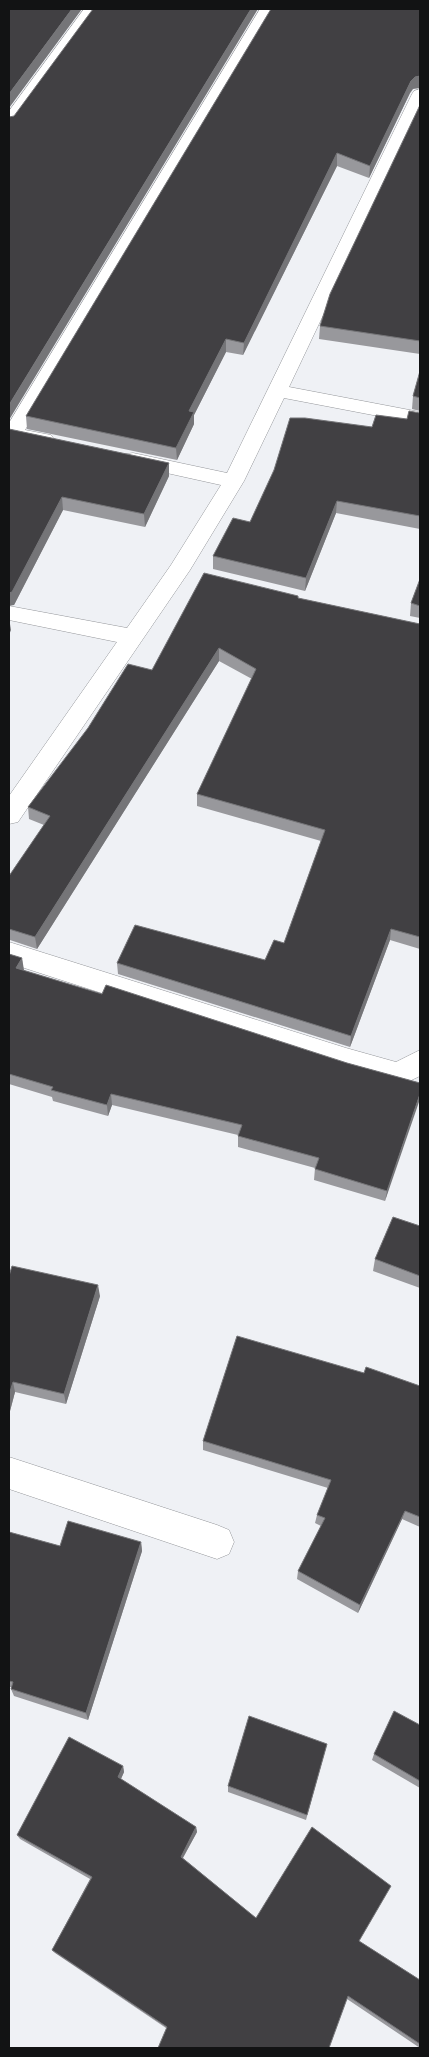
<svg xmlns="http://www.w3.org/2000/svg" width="429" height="2057" viewBox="0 0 429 2057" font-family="'Archivo Narrow',sans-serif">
<rect width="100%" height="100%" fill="#eff1f5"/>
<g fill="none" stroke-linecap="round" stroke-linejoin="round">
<g stroke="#95979b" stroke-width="1">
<g id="minor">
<path d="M 84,9 L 100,9 L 15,126 L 9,127 L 9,111 Z"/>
<path d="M 260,9 L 276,9 L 25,430 L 51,435 L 54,439 L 51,443 L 44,445 L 9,439 L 9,423 Z"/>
<path d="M 420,89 L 420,111 L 289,387 L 420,412 L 420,424 L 284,398 L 244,481 L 190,570 L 18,822 L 9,824 L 9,796 L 117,642 L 9,620 L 9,606 L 127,628 L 171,565 L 221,485 L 126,464 L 123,459 L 126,454 L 133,453 L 227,473 L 412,94 L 414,91 Z"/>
<path d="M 9,942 L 346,1048 L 396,1062 L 420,1050 L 420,1076 L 399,1086 L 346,1072 L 9,963 Z"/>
<path d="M 9,1457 L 217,1525 L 229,1530 L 234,1542 L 229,1554 L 217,1559 L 9,1489 Z"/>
</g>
</g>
<use href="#minor" fill="#fff" fill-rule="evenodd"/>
</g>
<g fill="#98989c">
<path d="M 413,89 L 410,93 L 369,178 L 337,166 L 243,355 L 226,352 L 194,415 L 194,424 L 177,460 L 27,429 L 26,416 Z"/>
<path d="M 420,105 L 420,354 L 319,339 L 320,326 Z"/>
<path d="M 420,371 L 420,411 L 412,409 L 413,396 Z"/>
<path d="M 420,413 L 420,529 L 336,513 L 305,591 L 213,569 L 213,556 L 250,522 L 372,427 L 407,419 Z"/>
<path d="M 9,429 L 169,463 L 169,476 L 145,527 L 63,510 L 14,605 Z"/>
<path d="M 420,579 L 420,618 L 410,616 L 411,603 Z"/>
<path d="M 298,596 L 298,598 L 420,624 L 420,949 L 390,940 L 350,1047 L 118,974 L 117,963 L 265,960 L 284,943 L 321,841 L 197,806 L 197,794 L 252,679 L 219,661 L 37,949 L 10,940 L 9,941 L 9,876 L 44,825 L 29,819 L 28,807 L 152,670 Z"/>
<path d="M 9,954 L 22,958 L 23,970 L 102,994 L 347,1063 L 420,1083 L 385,1201 L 314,1180 L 315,1168 L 238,1147 L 238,1135 L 112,1105 L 108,1116 L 53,1101 L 52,1097 L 9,1084 Z"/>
<path d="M 420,1226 L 420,1288 L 373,1271 L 375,1259 Z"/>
<path d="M 9,1276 L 100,1296 L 66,1404 L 15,1392 L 10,1411 L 9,1410 Z"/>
<path d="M 364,1373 L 420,1386 L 420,1527 L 402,1519 L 358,1613 L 297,1579 L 298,1571 L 321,1526 L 315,1523 L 317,1515 L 328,1488 L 203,1450 L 203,1441 Z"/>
<path d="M 9,1532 L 60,1546 L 141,1542 L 142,1551 L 88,1720 L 14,1696 L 11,1689 L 11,1687 L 9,1687 Z"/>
<path d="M 420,1725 L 420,1788 L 372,1760 L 374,1754 Z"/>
<path d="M 327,1744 L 306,1820 L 228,1792 L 228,1786 Z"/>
<path d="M 123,1766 L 124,1772 L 121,1779 L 196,1827 L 197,1832 L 183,1858 L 256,1918 L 359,1941 L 420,1980 L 420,2048 L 347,1999 L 166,2028 L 55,1953 L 52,1950 L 90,1879 L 20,1839 L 17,1835 Z"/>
</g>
<g fill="#757578">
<path d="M 72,9 L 82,9 L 9,108 L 9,94 Z"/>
<path d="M 251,9 L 258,9 L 9,420 L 9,405 Z"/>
<path d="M 420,76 L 420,88 L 413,89 L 410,93 L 369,178 L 370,166 L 411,81 L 415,77 Z"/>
<path d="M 337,153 L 337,166 L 243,355 L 244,343 Z"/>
<path d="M 226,339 L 226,352 L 194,415 L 194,424 L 177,460 L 176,448 L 189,411 Z"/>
<path d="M 169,463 L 169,476 L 145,527 L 144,514 Z"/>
<path d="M 62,497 L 63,510 L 14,605 L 9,606 L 9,593 Z"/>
<path d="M 337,501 L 336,513 L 305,591 L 306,578 Z"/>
<path d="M 9,618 L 11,630 L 9,635 Z"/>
<path d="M 219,648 L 219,661 L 37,949 L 35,937 Z"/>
<path d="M 391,929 L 390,940 L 350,1047 L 351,1036 Z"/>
<path d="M 22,958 L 24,970 L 18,979 L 16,968 Z"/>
<path d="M 111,1094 L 112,1105 L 108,1116 L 107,1105 Z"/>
<path d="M 420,1094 L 420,1099 L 385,1201 L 387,1191 Z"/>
<path d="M 98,1285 L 100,1296 L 66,1404 L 64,1394 Z"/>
<path d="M 13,1382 L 15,1392 L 10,1411 L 9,1407 L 9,1395 Z"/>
<path d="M 405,1511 L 402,1519 L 358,1613 L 360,1605 Z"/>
<path d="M 141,1542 L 142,1551 L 88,1720 L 86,1713 Z"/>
<path d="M 123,1766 L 124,1772 L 119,1783 L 118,1777 Z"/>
<path d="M 196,1827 L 197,1832 L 181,1861 L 181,1857 Z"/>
</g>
<g fill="#414043" stroke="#757578">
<path d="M 9,9 L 72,9 L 9,94 Z"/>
<path d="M 93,9 L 251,9 L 9,405 L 9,117 L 14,116 Z"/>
<path d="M 271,9 L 420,9 L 420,76 L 415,77 L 411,81 L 370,166 L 337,153 L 244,343 L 226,339 L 189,411 L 194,412 L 176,448 L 26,416 Z"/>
<path d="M 420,105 L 420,341 L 320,326 L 330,294 Z"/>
<path d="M 420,371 L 420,398 L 413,396 Z"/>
<path d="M 409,411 L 420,413 L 420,516 L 337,501 L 306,578 L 213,556 L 233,518 L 250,522 L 274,470 L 290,418 L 305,418 L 372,427 L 376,415 L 407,419 Z"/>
<path d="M 9,429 L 169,463 L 144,514 L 62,497 L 12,592 L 9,593 Z"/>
<path d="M 204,573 L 298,596 L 298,598 L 420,624 L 420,937 L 391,929 L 351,1036 L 117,963 L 135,925 L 265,960 L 274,940 L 284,943 L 325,830 L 197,794 L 256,669 L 219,648 L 35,937 L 9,929 L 9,876 L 50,816 L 28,807 L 88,728 L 128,664 L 152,670 Z"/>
<path d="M 420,579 L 420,606 L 411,603 Z"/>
<path d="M 9,954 L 22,958 L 16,968 L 102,994 L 106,985 L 347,1063 L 420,1083 L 420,1094 L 387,1191 L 315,1169 L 319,1158 L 238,1136 L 242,1125 L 111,1094 L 107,1105 L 51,1090 L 53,1087 L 9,1074 Z"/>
<path d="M 393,1217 L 420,1226 L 420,1276 L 375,1259 Z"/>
<path d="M 12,1266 L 98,1285 L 64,1394 L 13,1382 L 9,1395 L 9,1276 Z"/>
<path d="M 237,1336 L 364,1373 L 366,1367 L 420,1386 L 420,1517 L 405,1511 L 360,1605 L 298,1571 L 325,1518 L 317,1515 L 331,1480 L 203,1441 Z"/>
<path d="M 68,1521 L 141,1542 L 86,1713 L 11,1689 L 13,1682 L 9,1681 L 9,1532 L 60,1546 Z"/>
<path d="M 394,1711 L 420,1725 L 420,1781 L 374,1754 Z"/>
<path d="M 249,1716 L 327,1744 L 307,1815 L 228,1786 Z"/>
<path d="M 69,1737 L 123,1766 L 118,1777 L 196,1827 L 181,1857 L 256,1918 L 312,1827 L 391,1886 L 359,1941 L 420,1980 L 420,2044 L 348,1996 L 329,2048 L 158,2048 L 167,2027 L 52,1950 L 92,1877 L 17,1835 Z"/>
</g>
<rect width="429" height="2057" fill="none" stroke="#121314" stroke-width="20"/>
</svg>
